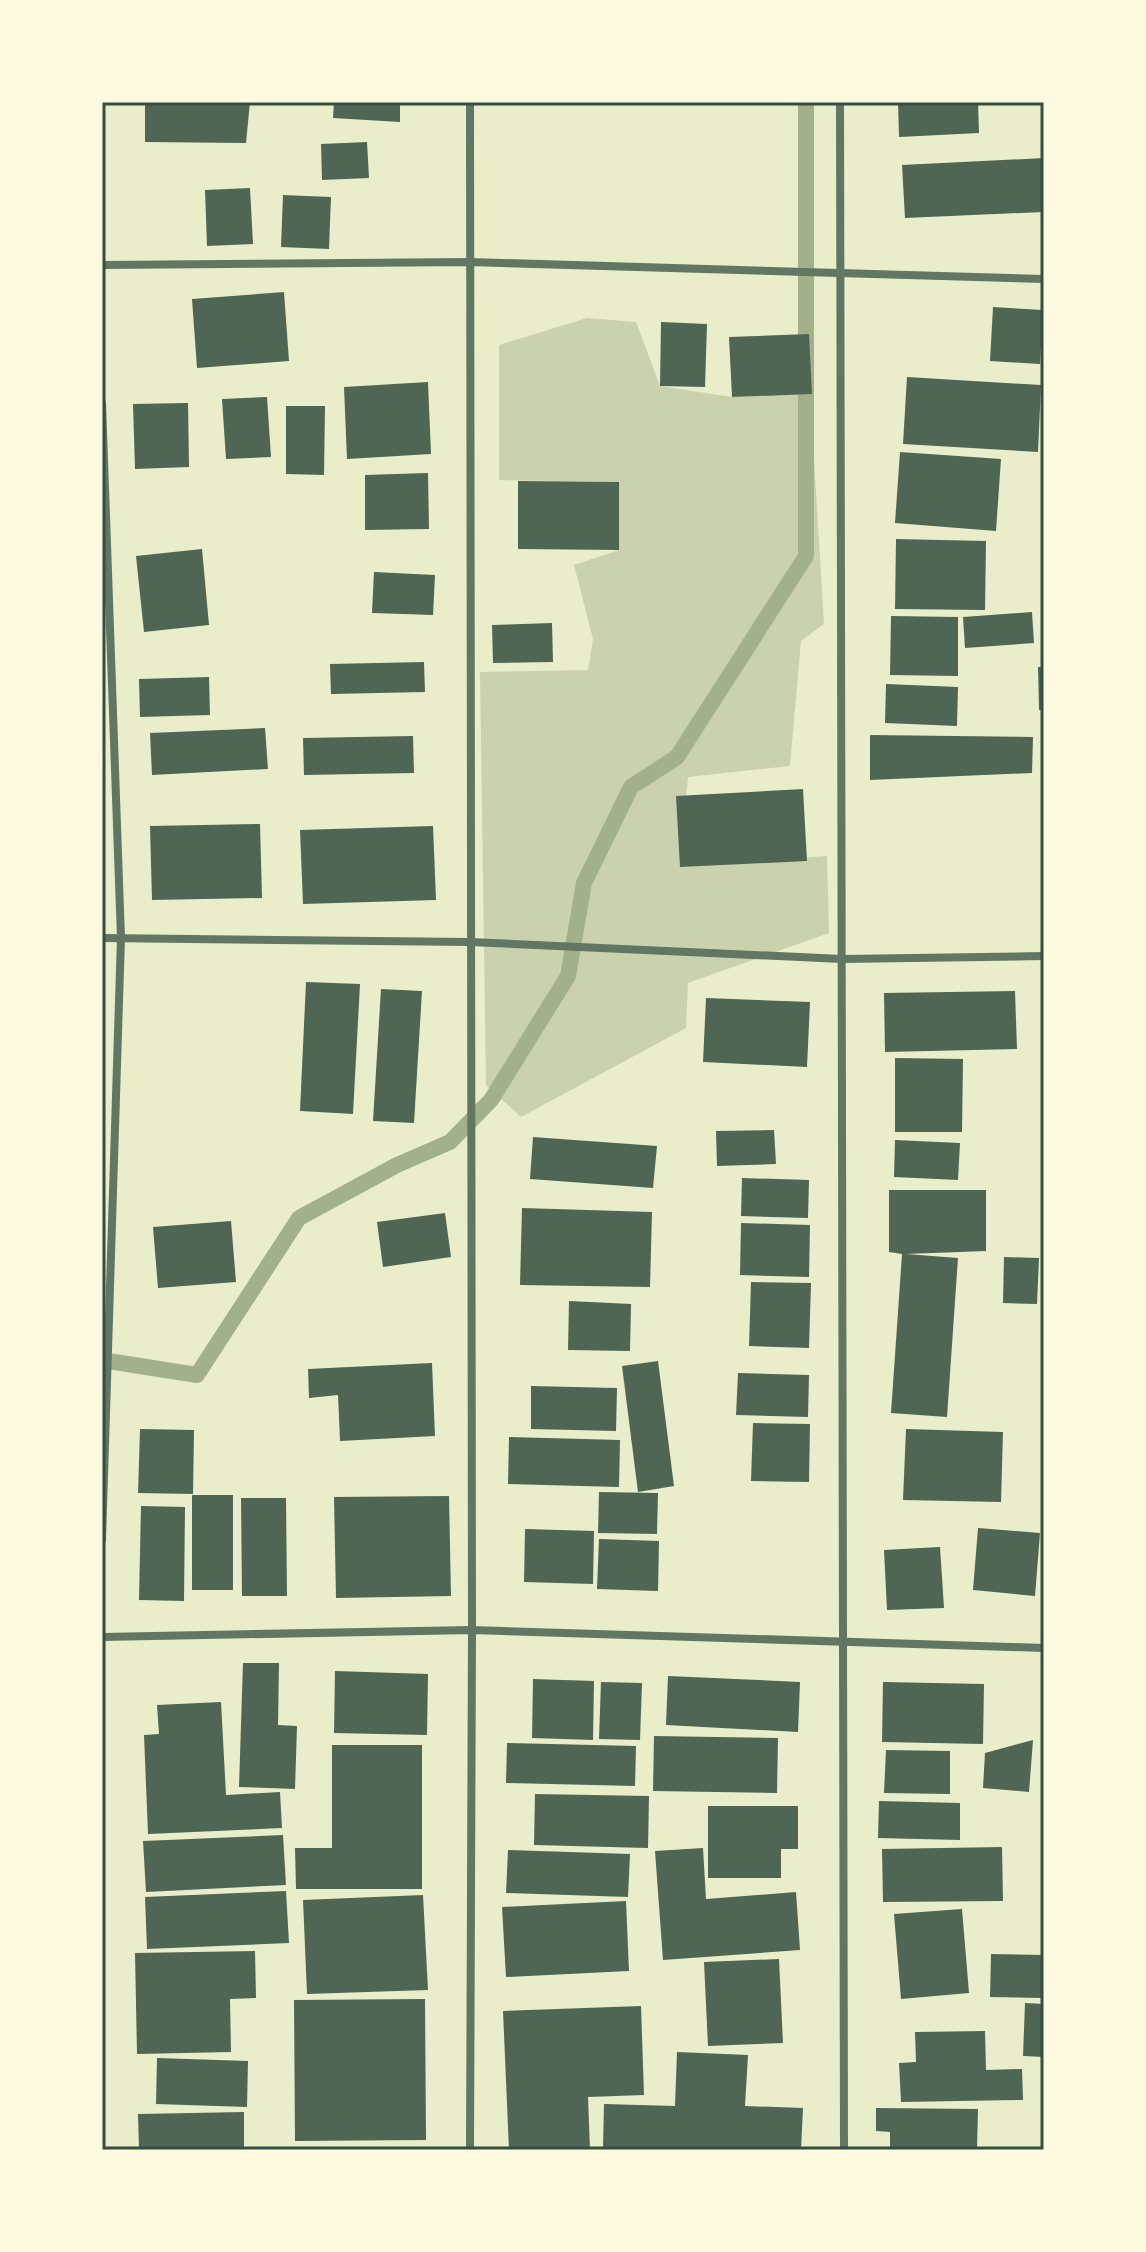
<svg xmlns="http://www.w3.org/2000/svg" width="1146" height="2252" viewBox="0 0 1146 2252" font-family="Cabin,sans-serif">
<rect width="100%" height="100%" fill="#e9edc9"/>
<path fill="#cad2ad" d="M 587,318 L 636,322 L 660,386 L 732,397 L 810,392 L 824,624 L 801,641 L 790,766 L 688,777 L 680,867 L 827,856 L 829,933 L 688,983 L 686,1028 L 521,1117 L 486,1085 L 480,672 L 588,670 L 593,639 L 574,565 L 619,550 L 619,482 L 499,480 L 499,345 Z"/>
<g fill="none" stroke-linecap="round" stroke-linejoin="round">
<path stroke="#a3b18a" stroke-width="16" d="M 102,1360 L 197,1375 L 299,1218 L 397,1165 L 450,1142 L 491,1100 L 568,976 L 584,883 L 631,787 L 677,757 L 806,556 L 806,102"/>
</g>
<g fill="#4f6655">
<path d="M 145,102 L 250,102 L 246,143 L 145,142 Z"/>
<path d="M 334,102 L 400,102 L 400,122 L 333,118 Z"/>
<path d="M 898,102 L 978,102 L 979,133 L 899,137 Z"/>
<path d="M 367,142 L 369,178 L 322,180 L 321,144 Z"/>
<path d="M 1044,158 L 1044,212 L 905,218 L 902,165 Z"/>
<path d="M 250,188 L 253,244 L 207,246 L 205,190 Z"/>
<path d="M 283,195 L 331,197 L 329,249 L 281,247 Z"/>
<path d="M 284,292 L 289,361 L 197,368 L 192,299 Z"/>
<path d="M 993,307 L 1043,310 L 1040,364 L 990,361 Z"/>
<path d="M 661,322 L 707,324 L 705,387 L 660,386 Z"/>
<path d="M 809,334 L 812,394 L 732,397 L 729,337 Z"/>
<path d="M 907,377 L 1041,385 L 1038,452 L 903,444 Z"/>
<path d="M 428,382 L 431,454 L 347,459 L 344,387 Z"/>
<path d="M 267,397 L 271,457 L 226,459 L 222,399 Z"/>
<path d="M 188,403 L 189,467 L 135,469 L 133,404 Z"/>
<path d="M 286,406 L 325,406 L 324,475 L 286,474 Z"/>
<path d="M 900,452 L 1001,459 L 996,531 L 895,523 Z"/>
<path d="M 428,473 L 429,529 L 365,530 L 365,475 Z"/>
<path d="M 518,481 L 619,482 L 619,550 L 518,549 Z"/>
<path d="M 896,539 L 986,541 L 985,610 L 895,609 Z"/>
<path d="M 202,549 L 209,625 L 144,632 L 136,556 Z"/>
<path d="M 374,572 L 435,575 L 433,615 L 372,613 Z"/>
<path d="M 1032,612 L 1034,643 L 965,648 L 963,617 Z"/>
<path d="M 891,616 L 958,617 L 958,676 L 890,675 Z"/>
<path d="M 552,623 L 553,662 L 493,663 L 492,625 Z"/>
<path d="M 424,662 L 425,692 L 331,694 L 330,664 Z"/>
<path d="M 1038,667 L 1044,667 L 1044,710 L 1039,710 Z"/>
<path d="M 209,677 L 210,715 L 140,717 L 139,679 Z"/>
<path d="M 886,684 L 958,687 L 957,726 L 885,723 Z"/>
<path d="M 265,728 L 268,769 L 152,775 L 150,733 Z"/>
<path d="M 870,735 L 1033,737 L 1032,773 L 870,780 Z"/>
<path d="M 413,736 L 414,773 L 304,775 L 303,738 Z"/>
<path d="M 803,789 L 807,861 L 680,867 L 676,796 Z"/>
<path d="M 260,824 L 262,898 L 152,900 L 150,826 Z"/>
<path d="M 433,826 L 436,900 L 303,904 L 300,830 Z"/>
<path d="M 306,982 L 360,984 L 353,1114 L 300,1111 Z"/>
<path d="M 381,989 L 422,991 L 414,1123 L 373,1121 Z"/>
<path d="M 1015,991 L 1017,1049 L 885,1052 L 884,993 Z"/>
<path d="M 706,998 L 810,1002 L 807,1067 L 703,1062 Z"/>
<path d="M 895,1058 L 963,1059 L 962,1132 L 895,1132 Z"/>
<path d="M 774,1130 L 776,1164 L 717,1166 L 716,1131 Z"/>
<path d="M 533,1137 L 657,1146 L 653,1188 L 530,1179 Z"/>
<path d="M 895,1140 L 960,1143 L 958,1180 L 894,1177 Z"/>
<path d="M 742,1178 L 809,1180 L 808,1218 L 741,1216 Z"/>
<path d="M 889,1190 L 986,1190 L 986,1251 L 906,1254 L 958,1258 L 947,1417 L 891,1413 L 902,1254 L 889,1252 Z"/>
<path d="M 522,1208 L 652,1212 L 650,1287 L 520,1285 Z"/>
<path d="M 445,1213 L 451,1257 L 383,1267 L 377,1222 Z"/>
<path d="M 231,1221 L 236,1282 L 158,1288 L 153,1227 Z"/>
<path d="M 741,1223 L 810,1225 L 809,1277 L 740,1275 Z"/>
<path d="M 1004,1257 L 1039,1258 L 1037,1304 L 1003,1303 Z"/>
<path d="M 751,1282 L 811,1283 L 809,1348 L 749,1346 Z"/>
<path d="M 569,1301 L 631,1304 L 630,1351 L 568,1350 Z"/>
<path d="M 658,1361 L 674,1486 L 638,1492 L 622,1366 Z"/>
<path d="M 432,1363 L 435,1436 L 340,1441 L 338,1395 L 309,1398 L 308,1369 Z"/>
<path d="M 738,1373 L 809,1375 L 808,1417 L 736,1415 Z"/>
<path d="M 531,1386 L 617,1388 L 616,1431 L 531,1429 Z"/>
<path d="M 753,1423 L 810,1424 L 809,1482 L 751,1481 Z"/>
<path d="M 140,1429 L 194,1430 L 193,1494 L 138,1493 Z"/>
<path d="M 906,1429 L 1003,1432 L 1001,1502 L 903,1500 Z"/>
<path d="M 509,1437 L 620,1440 L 619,1487 L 508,1484 Z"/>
<path d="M 599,1492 L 658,1493 L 657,1534 L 598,1533 Z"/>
<rect x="192" y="1495" width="41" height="95"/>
<path d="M 449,1496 L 451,1596 L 336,1598 L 334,1497 Z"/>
<path d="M 241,1498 L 286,1498 L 287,1596 L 242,1596 Z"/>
<path d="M 141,1506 L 185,1507 L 184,1601 L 139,1600 Z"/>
<path d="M 978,1528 L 1040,1533 L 1035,1596 L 973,1590 Z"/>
<path d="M 525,1529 L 594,1531 L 593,1584 L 524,1582 Z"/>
<path d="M 599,1539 L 659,1541 L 658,1591 L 597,1589 Z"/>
<path d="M 940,1547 L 944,1608 L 887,1610 L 884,1550 Z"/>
<path d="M 243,1663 L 279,1663 L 278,1725 L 297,1726 L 295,1789 L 239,1787 Z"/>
<path d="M 335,1671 L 428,1674 L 427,1735 L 334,1733 Z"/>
<path d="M 668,1676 L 800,1682 L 798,1732 L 666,1725 Z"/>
<path d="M 533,1679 L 594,1681 L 593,1740 L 532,1738 Z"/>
<path d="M 601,1682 L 642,1683 L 640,1740 L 599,1739 Z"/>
<path d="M 883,1682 L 984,1684 L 983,1744 L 882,1742 Z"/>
<path d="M 221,1702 L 226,1795 L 280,1792 L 282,1828 L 148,1834 L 144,1735 L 159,1734 L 157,1705 Z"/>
<path d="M 654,1736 L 778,1738 L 777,1793 L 653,1791 Z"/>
<path d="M 1033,1740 L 1029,1792 L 983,1788 L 985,1753 Z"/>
<path d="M 507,1743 L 636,1746 L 635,1786 L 506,1783 Z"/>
<path d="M 332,1745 L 422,1745 L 422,1889 L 296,1889 L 295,1848 L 332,1848 Z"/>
<path d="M 886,1750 L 950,1751 L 950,1794 L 884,1793 Z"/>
<path d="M 535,1794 L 649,1796 L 648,1848 L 534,1845 Z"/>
<path d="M 879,1801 L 960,1803 L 960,1840 L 878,1838 Z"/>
<path d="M 708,1806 L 798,1806 L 798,1849 L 781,1849 L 781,1878 L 708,1878 Z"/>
<path d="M 283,1835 L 286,1885 L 146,1892 L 143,1841 Z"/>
<path d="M 1002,1847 L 1003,1901 L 883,1902 L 882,1849 Z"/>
<path d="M 703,1848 L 706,1899 L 796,1892 L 800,1950 L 663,1960 L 655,1851 Z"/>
<path d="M 508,1850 L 630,1854 L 628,1897 L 506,1893 Z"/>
<path d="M 286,1891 L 289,1943 L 147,1949 L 145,1897 Z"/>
<path d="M 423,1895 L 428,1990 L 307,1994 L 303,1900 Z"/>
<path d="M 626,1901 L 629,1971 L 506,1977 L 502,1907 Z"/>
<path d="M 962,1909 L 969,1993 L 901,1999 L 894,1914 Z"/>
<path d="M 255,1951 L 256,1998 L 230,1999 L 231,2052 L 137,2054 L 135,1953 Z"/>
<path d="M 991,1954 L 1044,1955 L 1044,1998 L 990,1997 Z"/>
<path d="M 779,1959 L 783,2043 L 708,2046 L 704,1962 Z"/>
<path d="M 425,1999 L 426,2140 L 295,2141 L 294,2000 Z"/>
<path d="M 1025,2003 L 1044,2004 L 1044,2057 L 1023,2056 Z"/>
<path d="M 641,2006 L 644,2095 L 588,2097 L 590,2150 L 509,2150 L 503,2011 Z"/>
<path d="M 985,2031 L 986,2070 L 1022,2069 L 1023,2100 L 901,2102 L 899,2063 L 916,2062 L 915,2032 Z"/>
<path d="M 677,2052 L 748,2055 L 745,2106 L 803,2108 L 801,2150 L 603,2148 L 604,2104 L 675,2106 Z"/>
<path d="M 157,2058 L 248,2061 L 247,2107 L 156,2104 Z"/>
<path d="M 876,2108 L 978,2109 L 977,2150 L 890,2150 L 890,2132 L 876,2131 Z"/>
<path d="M 244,2112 L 244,2150 L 139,2150 L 138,2114 Z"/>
</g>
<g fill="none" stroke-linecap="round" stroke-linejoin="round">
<g stroke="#617663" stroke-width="8">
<path d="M 470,102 L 472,1630 L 470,2150"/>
<path d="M 840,102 L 844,2150"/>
<path d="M 102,265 L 470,262 L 1044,279"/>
<path d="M 102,403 L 121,938 L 102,1540"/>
<path d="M 102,938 L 470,942 L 842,959 L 1044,956"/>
<path d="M 102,1637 L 472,1630 L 1044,1648"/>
</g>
</g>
<rect width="1146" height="2252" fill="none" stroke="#fefae0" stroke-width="208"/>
<rect x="104" y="104" width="938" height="2044" fill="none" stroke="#344e41" stroke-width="3"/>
</svg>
